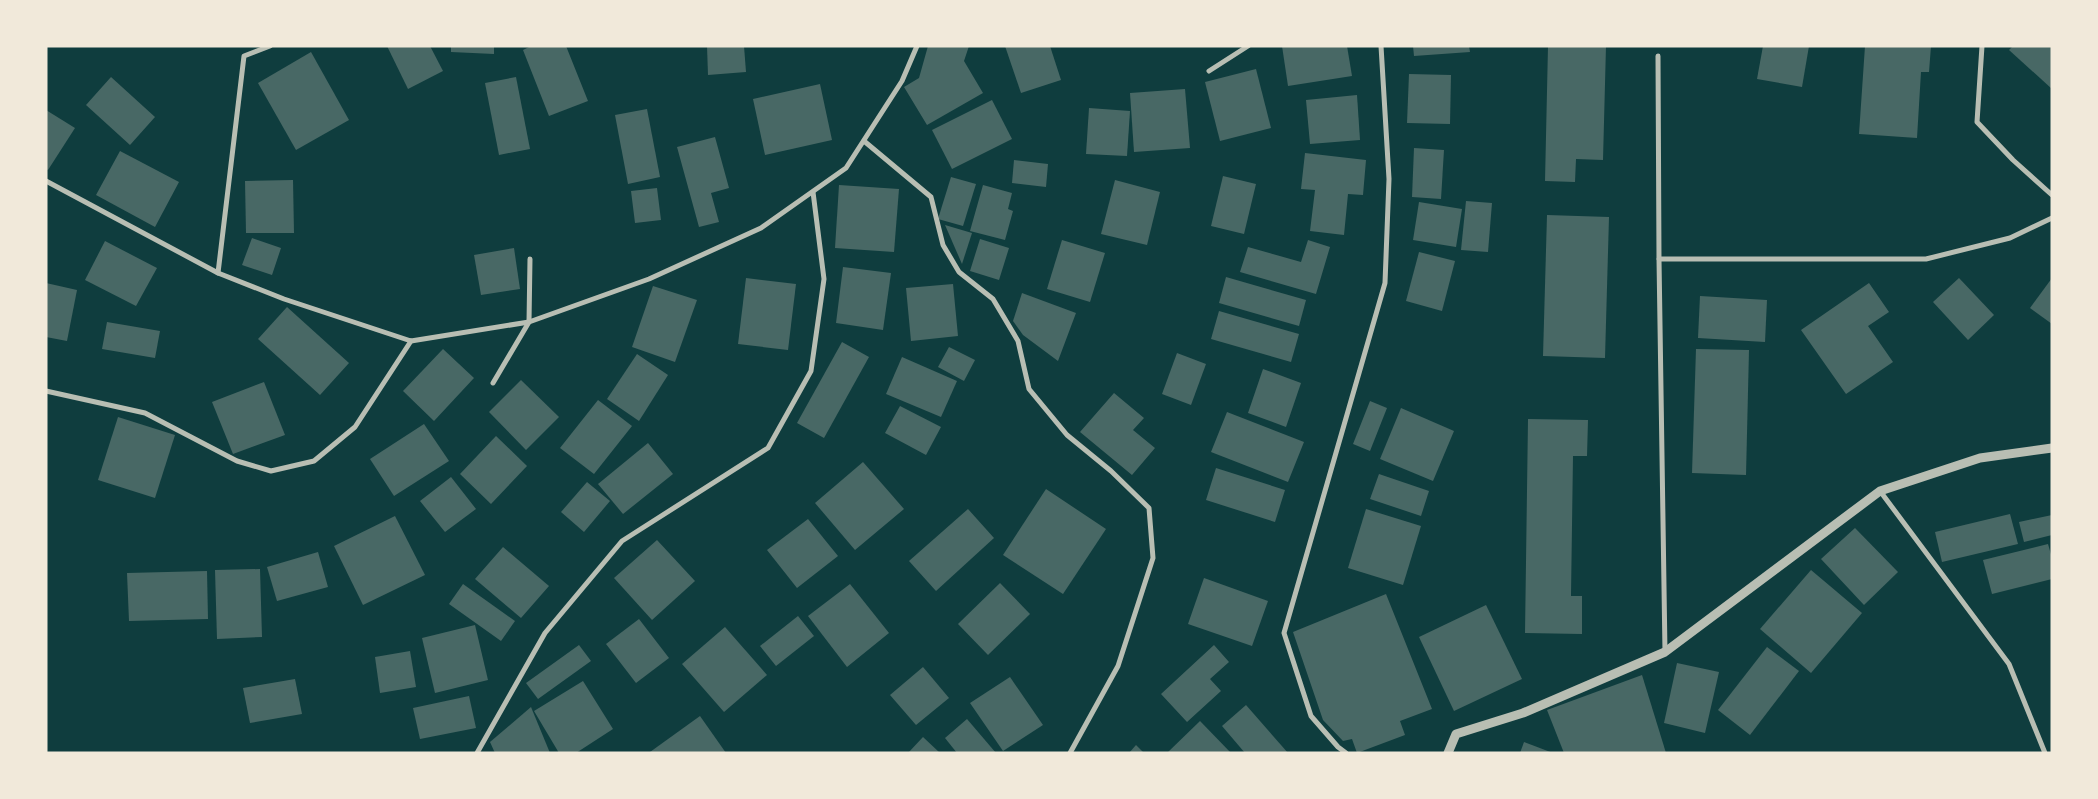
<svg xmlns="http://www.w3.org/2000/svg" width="2098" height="799" viewBox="0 0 2098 799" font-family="Karla,sans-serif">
<rect width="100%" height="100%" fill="#0f3d3e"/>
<g fill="#486865">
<path d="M 387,46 L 430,46 L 443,71 L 408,89 Z"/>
<path d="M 451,46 L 494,46 L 494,54 L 451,52 Z"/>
<path d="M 531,46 L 566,46 L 588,101 L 549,116 L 523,50 Z"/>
<path d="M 707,46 L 744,46 L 746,72 L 708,75 Z"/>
<path d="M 928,46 L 969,46 L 964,61 L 983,93 L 927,125 L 904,87 L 919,78 Z"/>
<path d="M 1005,46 L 1050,46 L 1061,80 L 1021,93 Z"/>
<path d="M 1282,46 L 1347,46 L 1352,76 L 1288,86 Z"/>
<path d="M 1413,46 L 1469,46 L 1470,52 L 1414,56 Z"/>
<path d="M 1548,46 L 1606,46 L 1603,160 L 1576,159 L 1575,182 L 1545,181 Z"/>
<path d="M 1763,46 L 1809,46 L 1802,87 L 1757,79 Z"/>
<path d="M 1865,46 L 1931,46 L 1929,72 L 1921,72 L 1917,138 L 1859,134 Z"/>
<path d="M 2013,46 L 2052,46 L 2052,89 L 2009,50 Z"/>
<path d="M 311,52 L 349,120 L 296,150 L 258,83 Z"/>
<path d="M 1256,69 L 1271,128 L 1220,141 L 1205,82 Z"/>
<path d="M 1409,74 L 1451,75 L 1450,124 L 1407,123 Z"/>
<path d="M 111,77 L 155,117 L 130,145 L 86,105 Z"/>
<path d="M 516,77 L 530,149 L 499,155 L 485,83 Z"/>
<path d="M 820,84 L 832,140 L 765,155 L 753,99 Z"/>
<path d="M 1185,89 L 1190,148 L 1134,152 L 1130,93 Z"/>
<path d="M 1357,95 L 1360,140 L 1310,144 L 1306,100 Z"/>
<path d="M 992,100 L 1012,139 L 952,169 L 932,130 Z"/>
<path d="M 1089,108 L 1130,111 L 1127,156 L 1086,154 Z"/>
<path d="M 647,109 L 660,177 L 628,184 L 615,115 Z"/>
<path d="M 46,110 L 75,128 L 48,170 L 46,169 Z"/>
<path d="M 715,137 L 729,188 L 711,193 L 719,222 L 699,227 L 677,147 Z"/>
<path d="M 1414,148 L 1444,150 L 1441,199 L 1412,197 Z"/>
<path d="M 120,151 L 179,182 L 155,227 L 96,195 Z"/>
<path d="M 1305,153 L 1366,160 L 1363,195 L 1348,194 L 1344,235 L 1310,231 L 1315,190 L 1301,189 Z"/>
<path d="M 1014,160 L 1048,164 L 1046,187 L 1012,183 Z"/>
<path d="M 1223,176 L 1256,184 L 1244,234 L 1211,226 Z"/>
<path d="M 951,177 L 976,184 L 963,226 L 938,219 Z"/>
<path d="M 293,180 L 294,233 L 246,233 L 245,181 Z"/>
<path d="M 1115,180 L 1160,192 L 1147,245 L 1101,234 Z"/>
<path d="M 839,185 L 899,189 L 894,252 L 835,248 Z"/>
<path d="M 983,185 L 1012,193 L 1008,209 L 1013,211 L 1005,240 L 970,231 Z"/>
<path d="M 657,188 L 661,220 L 635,223 L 631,191 Z"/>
<path d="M 1466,201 L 1492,203 L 1488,252 L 1461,250 Z"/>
<path d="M 1419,202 L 1462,209 L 1456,247 L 1413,240 Z"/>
<path d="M 1547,215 L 1609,217 L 1605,358 L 1543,356 Z"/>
<path d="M 945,225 L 972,233 L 962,264 Z"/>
<path d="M 252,238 L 281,248 L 272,275 L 242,265 Z"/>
<path d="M 980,239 L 1009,248 L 999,280 L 970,271 Z"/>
<path d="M 1062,240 L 1105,253 L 1090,302 L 1047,289 Z"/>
<path d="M 1308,240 L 1330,247 L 1316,294 L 1240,272 L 1248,247 L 1301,262 Z"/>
<path d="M 105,241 L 157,268 L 136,306 L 85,280 Z"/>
<path d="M 514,248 L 520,289 L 481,295 L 474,255 Z"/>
<path d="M 1419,252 L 1455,261 L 1442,311 L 1406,301 Z"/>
<path d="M 843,267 L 891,273 L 883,330 L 836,323 Z"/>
<path d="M 1226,277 L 1306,300 L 1299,326 L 1219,303 Z"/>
<path d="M 746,278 L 796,284 L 788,350 L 738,344 Z"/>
<path d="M 1959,278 L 1994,315 L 1968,340 L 1933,302 Z"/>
<path d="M 2052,278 L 2052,324 L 2030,308 Z"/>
<path d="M 46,283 L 77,290 L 67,341 L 46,337 Z"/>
<path d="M 1869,283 L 1889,312 L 1868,326 L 1893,362 L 1846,394 L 1801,330 Z"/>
<path d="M 953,284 L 958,336 L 911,341 L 906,288 Z"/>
<path d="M 653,286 L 697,300 L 675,362 L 632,347 Z"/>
<path d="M 1022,293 L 1076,313 L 1058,361 L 1023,335 L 1013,321 Z"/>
<path d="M 1700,296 L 1767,300 L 1765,342 L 1698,338 Z"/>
<path d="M 287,307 L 349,363 L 320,395 L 258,339 Z"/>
<path d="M 1219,311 L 1299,334 L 1291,362 L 1211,339 Z"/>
<path d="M 107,322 L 160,331 L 155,358 L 102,349 Z"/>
<path d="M 842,342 L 869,357 L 824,438 L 797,423 Z"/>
<path d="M 949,347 L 975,360 L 964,381 L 938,367 Z"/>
<path d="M 443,349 L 474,378 L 434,421 L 403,391 Z"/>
<path d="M 1696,349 L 1749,350 L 1746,475 L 1692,473 Z"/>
<path d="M 1177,353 L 1206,364 L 1191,405 L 1162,394 Z"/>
<path d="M 637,354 L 668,375 L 639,421 L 607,399 Z"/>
<path d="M 902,357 L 957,381 L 941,417 L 886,394 Z"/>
<path d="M 1263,369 L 1301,383 L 1286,427 L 1248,413 Z"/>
<path d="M 521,380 L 559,417 L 526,450 L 489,412 Z"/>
<path d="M 264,382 L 285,435 L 233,454 L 212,402 Z"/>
<path d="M 1114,393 L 1144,418 L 1133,430 L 1155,448 L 1132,475 L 1080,432 Z"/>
<path d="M 598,400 L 632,426 L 594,474 L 560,448 Z"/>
<path d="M 1370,401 L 1387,408 L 1370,451 L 1353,444 Z"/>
<path d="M 900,406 L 941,427 L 926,455 L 885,433 Z"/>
<path d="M 1401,408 L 1454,431 L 1433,481 L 1380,459 Z"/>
<path d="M 1227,412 L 1304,442 L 1288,482 L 1211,452 Z"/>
<path d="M 118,417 L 175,435 L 155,498 L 98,480 Z"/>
<path d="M 1528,419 L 1588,420 L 1587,456 L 1573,456 L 1571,596 L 1582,596 L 1582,634 L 1525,633 Z"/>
<path d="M 424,424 L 449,461 L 394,496 L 370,459 Z"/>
<path d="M 496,436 L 527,466 L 491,504 L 460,474 Z"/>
<path d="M 648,443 L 673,474 L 623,514 L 598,484 Z"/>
<path d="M 863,462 L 904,509 L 855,550 L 815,503 Z"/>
<path d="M 1216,468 L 1285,490 L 1275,522 L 1206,500 Z"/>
<path d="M 1379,474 L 1429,491 L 1421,516 L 1370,499 Z"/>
<path d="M 451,477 L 476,509 L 445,532 L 420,501 Z"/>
<path d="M 587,482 L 610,501 L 584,532 L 561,512 Z"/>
<path d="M 1046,489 L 1106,529 L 1063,594 L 1003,555 Z"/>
<path d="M 968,509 L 994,538 L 936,591 L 909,561 Z"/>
<path d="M 1366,509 L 1421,526 L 1403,585 L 1348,568 Z"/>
<path d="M 2010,514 L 2018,544 L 1942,562 L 1935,532 Z"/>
<path d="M 2052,515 L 2052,535 L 2024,542 L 2019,522 Z"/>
<path d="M 395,516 L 425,575 L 363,605 L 334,546 Z"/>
<path d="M 808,519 L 838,556 L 797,588 L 767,550 Z"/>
<path d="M 1855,528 L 1898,572 L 1864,605 L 1821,559 Z"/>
<path d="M 657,540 L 695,581 L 652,620 L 614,578 Z"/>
<path d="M 2048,544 L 2052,558 L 2052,579 L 1992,594 L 1983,560 Z"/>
<path d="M 503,547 L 549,586 L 521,618 L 475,579 Z"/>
<path d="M 318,552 L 328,587 L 277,601 L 267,567 Z"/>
<path d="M 260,569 L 262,637 L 217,639 L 215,570 Z"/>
<path d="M 1811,570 L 1862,613 L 1811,673 L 1760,629 Z"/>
<path d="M 207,571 L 208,619 L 129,621 L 127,573 Z"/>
<path d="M 1204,578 L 1268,601 L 1252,646 L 1188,624 Z"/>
<path d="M 1000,583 L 1030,614 L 988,655 L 958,624 Z"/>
<path d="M 463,584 L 515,621 L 501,641 L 449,604 Z"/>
<path d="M 850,584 L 889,633 L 847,667 L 808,616 Z"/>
<path d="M 1386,594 L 1432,709 L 1400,721 L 1405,735 L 1357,753 L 1352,739 L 1343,741 L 1323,720 L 1293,632 Z"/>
<path d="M 1486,605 L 1522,679 L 1454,711 L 1419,637 Z"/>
<path d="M 798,616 L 814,636 L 776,666 L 760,646 Z"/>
<path d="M 639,619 L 669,658 L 636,683 L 606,644 Z"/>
<path d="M 475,625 L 488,680 L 435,693 L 422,638 Z"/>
<path d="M 725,627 L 767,675 L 724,712 L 682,664 Z"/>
<path d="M 579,645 L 591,661 L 538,699 L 526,683 Z"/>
<path d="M 1214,645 L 1229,662 L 1210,679 L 1221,691 L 1187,722 L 1161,694 Z"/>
<path d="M 1767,647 L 1799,671 L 1750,735 L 1718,710 Z"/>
<path d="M 410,651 L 416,687 L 380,693 L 375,657 Z"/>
<path d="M 1677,663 L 1719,672 L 1705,733 L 1664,723 Z"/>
<path d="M 923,667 L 949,698 L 916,725 L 890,695 Z"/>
<path d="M 1642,675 L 1666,753 L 1564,753 L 1547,710 Z"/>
<path d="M 1010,677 L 1043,725 L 1003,751 L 970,703 Z"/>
<path d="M 295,679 L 302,714 L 250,723 L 243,688 Z"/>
<path d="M 583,681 L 613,729 L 576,753 L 559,753 L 534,711 Z"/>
<path d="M 469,696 L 476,728 L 420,739 L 413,708 Z"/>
<path d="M 1246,705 L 1288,753 L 1245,753 L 1222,726 Z"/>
<path d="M 531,707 L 550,753 L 495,753 L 490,742 Z"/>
<path d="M 700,716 L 726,753 L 650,753 L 650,752 Z"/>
<path d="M 967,719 L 996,753 L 957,753 L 945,738 Z"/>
<path d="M 1200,721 L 1231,753 L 1167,753 Z"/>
<path d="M 923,737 L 940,753 L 908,753 Z"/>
<path d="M 1524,742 L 1553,753 L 1520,753 Z"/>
<path d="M 1136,745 L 1144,753 L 1129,753 Z"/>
</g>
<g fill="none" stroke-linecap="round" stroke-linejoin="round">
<g stroke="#b8beb3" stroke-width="5">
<path d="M 1982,46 L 1977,122 L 2013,160 L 2052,195"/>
<path d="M 1658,56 L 1659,259"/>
<path d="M 1209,71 L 1248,46"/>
<path d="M 864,141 L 931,197 L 943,245 L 959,272 L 993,299 L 1018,341 L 1029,389 L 1067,435 L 1111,471 L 1149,508 L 1153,558 L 1118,666 L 1070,753"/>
<path d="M 46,181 L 218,273 L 244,56 L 270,46"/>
<path d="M 218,273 L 284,299 L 411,341 L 529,322 L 649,279 L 761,228 L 846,168 L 902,81 L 917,46"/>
<path d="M 493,383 L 529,322 L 530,259"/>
<path d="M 46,391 L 145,413 L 237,461 L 271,471 L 314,461 L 355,427 L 411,341"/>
<path d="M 1880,491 L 2009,664 L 2045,753"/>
<path d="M 1665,652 L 1659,259 L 1926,259 L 2010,238 L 2052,218"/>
<path d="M 477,753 L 545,633 L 622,541 L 768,448 L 811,371 L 824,279 L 813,192"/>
<path d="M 1346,753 L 1338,747 L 1311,716 L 1284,633 L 1385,283 L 1389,179 L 1381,46"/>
</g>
<path stroke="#b8beb3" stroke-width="9" d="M 1448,753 L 1456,734 L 1523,713 L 1665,652 L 1880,491 L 1980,458 L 2052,448"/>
</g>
<rect width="2098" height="799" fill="none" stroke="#f1e9da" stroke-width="95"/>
</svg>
